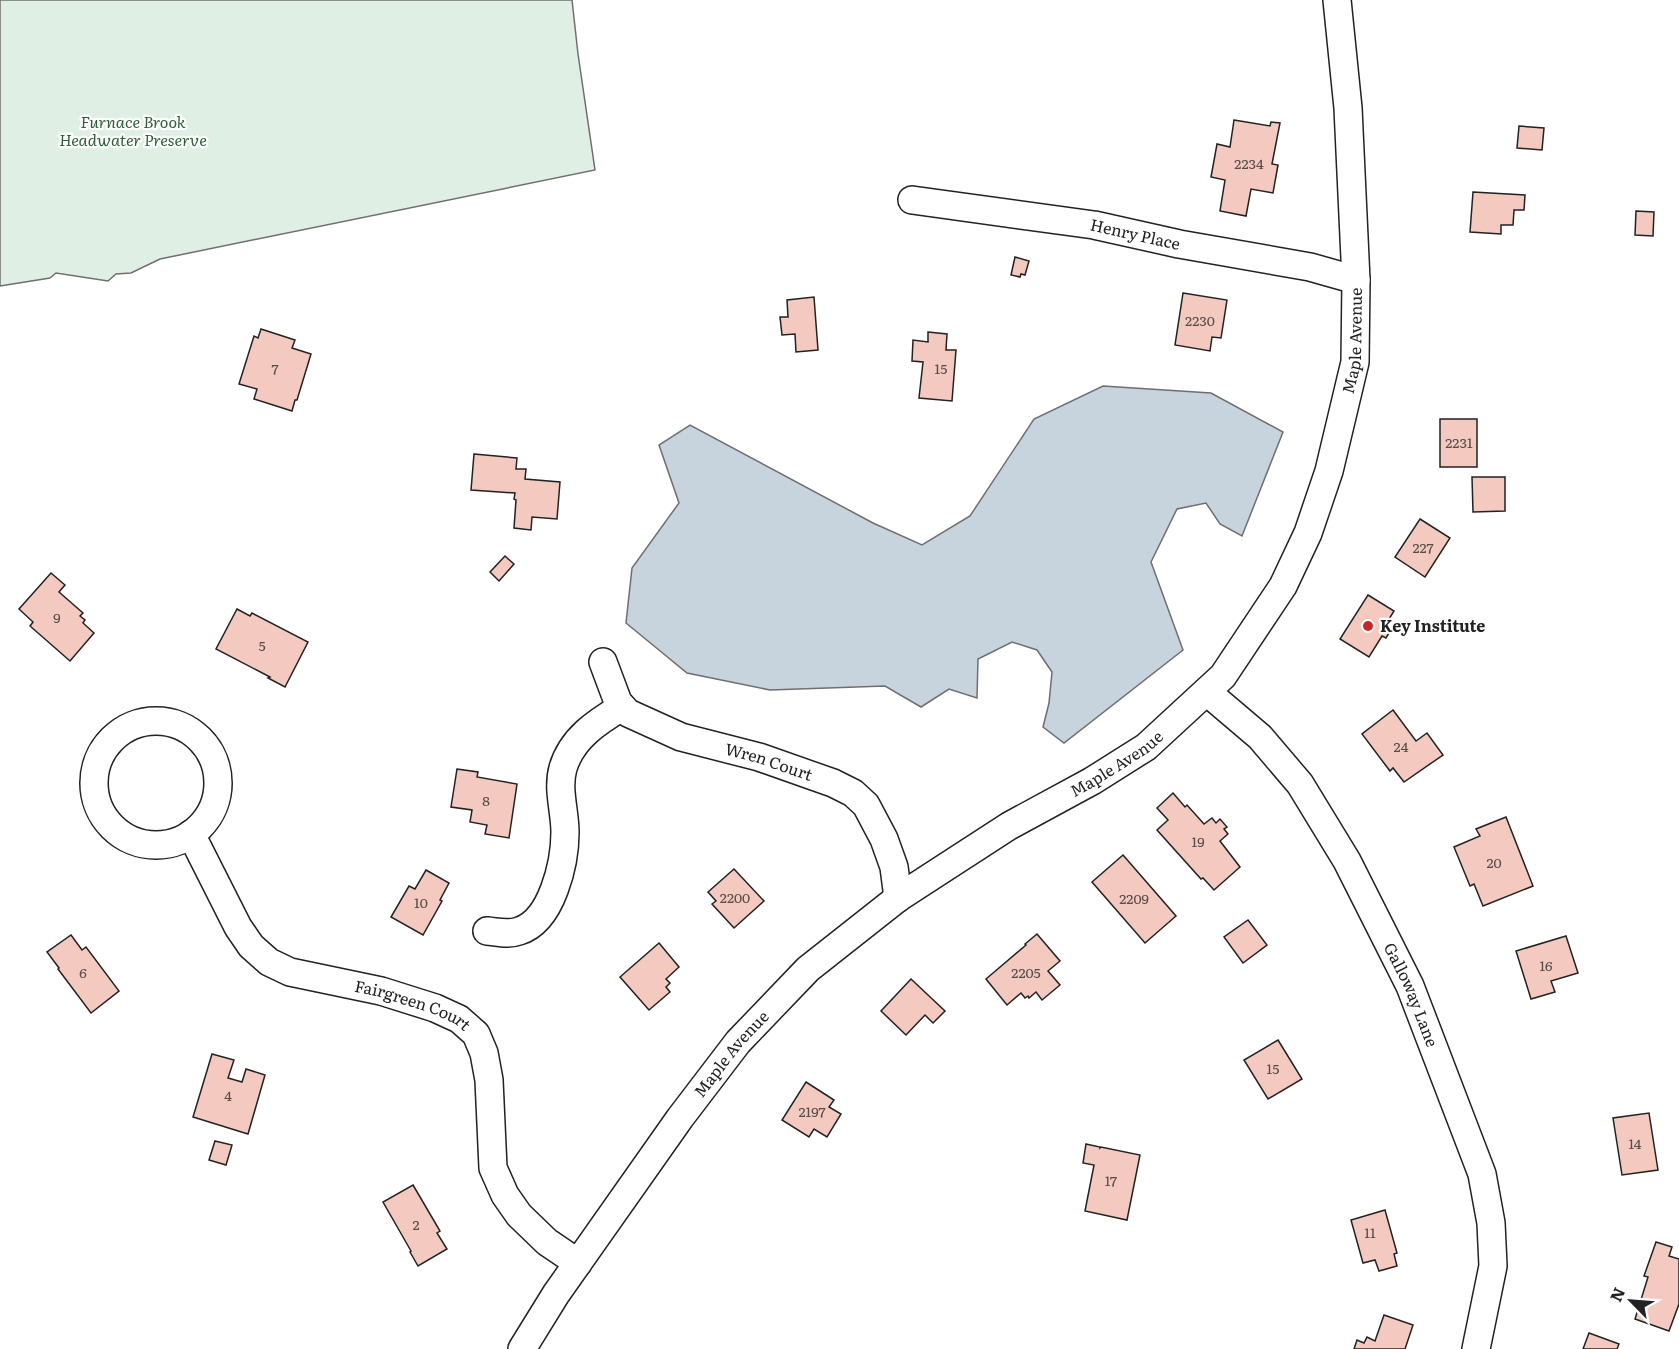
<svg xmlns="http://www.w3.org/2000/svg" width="1679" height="1349" viewBox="0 0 1679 1349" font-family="Literata,serif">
<rect width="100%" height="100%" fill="#fff"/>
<path fill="#e0efe3" stroke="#6f6f6f" stroke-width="1.5" d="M 0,0 L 572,0 L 578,54 L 595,170 L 160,259 L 131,273 L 116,274 L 108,281 L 56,273 L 50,278 L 0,286 Z"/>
<path fill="#c7d3dd" stroke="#6f6f6f" stroke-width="1.5" d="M 1103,386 L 1211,393 L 1283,432 L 1242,536 L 1220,524 L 1206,503 L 1177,509 L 1151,562 L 1183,650 L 1064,743 L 1043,727 L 1049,703 L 1052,672 L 1037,650 L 1012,642 L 978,659 L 977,698 L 949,689 L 921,707 L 885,686 L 770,690 L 687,673 L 626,623 L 632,568 L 679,503 L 659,445 L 690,425 L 873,523 L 922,545 L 970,516 L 1034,419 Z"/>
<g fill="#f3c9c0" stroke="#222" stroke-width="1.5">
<path d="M 1234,120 L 1270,126 L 1271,122 L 1280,123 L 1272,164 L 1278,165 L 1273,193 L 1251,189 L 1246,216 L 1220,211 L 1225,180 L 1211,177 L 1217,144 L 1230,147 Z"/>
<path d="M 1519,126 L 1544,128 L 1542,150 L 1517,148 Z"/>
<path d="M 1473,192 L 1525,195 L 1524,210 L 1514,210 L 1513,225 L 1501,225 L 1501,234 L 1470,232 Z"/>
<path d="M 1636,211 L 1654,212 L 1653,236 L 1635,235 Z"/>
<path d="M 1015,257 L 1029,261 L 1025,275 L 1021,274 L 1020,277 L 1011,275 Z"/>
<path d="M 1183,293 L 1227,300 L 1221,338 L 1212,337 L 1210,351 L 1175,345 Z"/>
<path d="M 814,297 L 818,350 L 796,352 L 795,334 L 782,335 L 780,317 L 788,317 L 787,300 Z"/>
<path d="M 261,329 L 295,340 L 292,348 L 311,354 L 297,400 L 295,400 L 292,411 L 254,399 L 257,389 L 239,384 L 254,336 L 258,338 Z"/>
<path d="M 928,332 L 947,334 L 946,350 L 956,350 L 952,401 L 919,398 L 923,362 L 912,361 L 913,340 L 928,342 Z"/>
<rect x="1440" y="419" width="37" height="48"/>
<path d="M 474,454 L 517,458 L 516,469 L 526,469 L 525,479 L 560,482 L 557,519 L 532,517 L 531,530 L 514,528 L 516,500 L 514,499 L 515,493 L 471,490 Z"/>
<path d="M 1472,477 L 1505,477 L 1505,511 L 1473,512 Z"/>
<path d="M 1420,519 L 1450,538 L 1425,577 L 1395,557 Z"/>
<path d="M 505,556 L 514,564 L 499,581 L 490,572 Z"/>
<path d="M 51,573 L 65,585 L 59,592 L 83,613 L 80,616 L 85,620 L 83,623 L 94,633 L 70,661 L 30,626 L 33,622 L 19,609 Z"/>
<path d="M 1368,595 L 1394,611 L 1386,624 L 1392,628 L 1386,638 L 1382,636 L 1369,657 L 1340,639 Z"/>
<path d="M 237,609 L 250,616 L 252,613 L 308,642 L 285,687 L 268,678 L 270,677 L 216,649 Z"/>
<path d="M 1393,710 L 1416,741 L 1427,733 L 1443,755 L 1404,782 L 1393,768 L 1390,771 L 1362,734 Z"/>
<path d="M 457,769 L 478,772 L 477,777 L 517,784 L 509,838 L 485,834 L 487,825 L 470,822 L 472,810 L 451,807 Z"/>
<path d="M 1173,793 L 1185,807 L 1187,805 L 1204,824 L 1212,818 L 1216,823 L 1220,819 L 1227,827 L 1224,829 L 1228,834 L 1220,841 L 1240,867 L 1214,890 L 1203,878 L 1201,879 L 1157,830 L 1168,820 L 1157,808 Z"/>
<path d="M 1506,817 L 1533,886 L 1483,906 L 1474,884 L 1470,886 L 1454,847 L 1480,836 L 1476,829 Z"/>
<path d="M 1123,855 L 1176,916 L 1145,943 L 1092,882 Z"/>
<path d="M 734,869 L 764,901 L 734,928 L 712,904 L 716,901 L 708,892 Z"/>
<path d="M 426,870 L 449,883 L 440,900 L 442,901 L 423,935 L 391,917 L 409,886 L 415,889 Z"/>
<path d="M 1248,920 L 1267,945 L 1243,963 L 1224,937 Z"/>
<path d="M 1037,934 L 1060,961 L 1048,971 L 1060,985 L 1042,1000 L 1036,992 L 1029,998 L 1028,996 L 1025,998 L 1021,993 L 1007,1005 L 986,979 L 1026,945 L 1025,944 Z"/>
<path d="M 71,935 L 82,950 L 86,947 L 119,991 L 91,1013 L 58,969 L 59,968 L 47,952 Z"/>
<path d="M 1566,936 L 1578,973 L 1551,981 L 1555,992 L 1531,999 L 1516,951 Z"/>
<path d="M 659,943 L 679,967 L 666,979 L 670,983 L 666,987 L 670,992 L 649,1010 L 620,977 Z"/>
<path d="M 911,979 L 945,1011 L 933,1023 L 925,1015 L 906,1035 L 881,1011 Z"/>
<path d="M 1278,1040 L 1302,1079 L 1268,1099 L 1244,1060 Z"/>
<path d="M 212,1054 L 234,1060 L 228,1078 L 242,1082 L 246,1069 L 265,1075 L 248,1134 L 193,1117 Z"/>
<path d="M 806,1082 L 834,1100 L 829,1107 L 841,1114 L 827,1137 L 814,1129 L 809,1137 L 782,1120 Z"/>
<path d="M 1649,1113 L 1658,1170 L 1622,1175 L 1613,1118 Z"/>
<path d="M 215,1141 L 232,1145 L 226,1165 L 209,1160 Z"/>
<path d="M 1086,1144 L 1100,1147 L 1100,1148 L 1101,1147 L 1140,1155 L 1127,1220 L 1085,1211 L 1094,1165 L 1083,1163 Z"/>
<path d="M 413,1185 L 440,1231 L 437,1233 L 447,1249 L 418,1266 L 410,1252 L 411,1251 L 383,1202 Z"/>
<path d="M 1385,1210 L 1397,1253 L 1394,1254 L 1397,1266 L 1379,1271 L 1375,1260 L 1363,1263 L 1351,1220 Z"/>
<path d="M 1656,1242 L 1672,1247 L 1669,1256 L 1679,1259 L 1679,1304 L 1669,1331 L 1635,1319 L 1648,1277 L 1644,1276 Z"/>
<path d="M 1384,1315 L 1413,1325 L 1405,1349 L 1354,1349 L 1357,1340 L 1364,1343 L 1367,1337 L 1375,1341 Z"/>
<path d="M 1589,1333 L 1619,1344 L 1617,1349 L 1583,1349 Z"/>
</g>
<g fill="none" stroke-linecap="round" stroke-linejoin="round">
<g stroke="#222" stroke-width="30">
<g id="minor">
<path id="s1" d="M 912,200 L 1094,225 L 1179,244 L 1310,267 L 1356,280"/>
<path id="s2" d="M 603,662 L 618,702 L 628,713 L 681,737 L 759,757 L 833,783 L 853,793 L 866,805 L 884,839 L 894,867 L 898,898"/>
<path id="s3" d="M 1207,692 L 1260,737 L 1300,784 L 1347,861 L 1410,986 L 1482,1174 L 1491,1223 L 1493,1266 L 1476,1349"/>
<circle cx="156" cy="783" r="62"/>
<path id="s4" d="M 191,834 L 238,927 L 251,946 L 269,962 L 290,972 L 381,991 L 435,1008 L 459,1019 L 476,1034 L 484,1053 L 489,1080 L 493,1168 L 505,1195 L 519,1215 L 547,1242 L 578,1263"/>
<path d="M 487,931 C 498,932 508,935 519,931 C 552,921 565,863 565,832 C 565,811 557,789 563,768 C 572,738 597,722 622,707"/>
<path id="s5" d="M 522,1349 L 556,1294 L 680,1118 L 738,1042 L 808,969 L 898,898 L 1009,826 L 1092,781 L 1146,747 L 1223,676 L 1283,586 L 1308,533 L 1329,471 L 1355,362 L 1356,280 L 1348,108 L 1337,0"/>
</g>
</g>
<use href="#minor" stroke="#fff" stroke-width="27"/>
</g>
<circle fill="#c62828" stroke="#fff" stroke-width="2" cx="1368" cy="626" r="6"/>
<g text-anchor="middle" stroke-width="4.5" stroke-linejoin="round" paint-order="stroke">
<g font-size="14" fill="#564c4a">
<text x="1249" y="169">2234</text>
<text x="1200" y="326">2230</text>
<text x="275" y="374">7</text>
<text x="941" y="374">15</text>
<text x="1459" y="448">2231</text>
<text x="1423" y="553">227</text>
<text x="57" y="623">9</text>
<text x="262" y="651">5</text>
<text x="1401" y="752">24</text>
<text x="486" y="806">8</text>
<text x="1198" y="847">19</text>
<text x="1494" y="868">20</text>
<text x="735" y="903">2200</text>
<text x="1134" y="904">2209</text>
<text x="421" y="908">10</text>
<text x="1546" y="971">16</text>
<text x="83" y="978">6</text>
<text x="1026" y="978">2205</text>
<text x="1273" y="1074">15</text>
<text x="228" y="1101">4</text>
<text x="812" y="1117">2197</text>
<text x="1635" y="1149">14</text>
<text x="1111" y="1186">17</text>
<text x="416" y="1230">2</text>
<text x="1370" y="1238">11</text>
</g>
<g font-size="16" font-style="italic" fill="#2f5e38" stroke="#fff">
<text x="133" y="128">Furnace Brook<tspan x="133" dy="18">Headwater Preserve</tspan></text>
</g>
<g font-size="16" fill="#222" stroke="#fff">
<text dy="6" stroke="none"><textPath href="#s1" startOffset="226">Henry Place</textPath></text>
<text dy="6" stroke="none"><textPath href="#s5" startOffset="1352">Maple Avenue</textPath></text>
<text dy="6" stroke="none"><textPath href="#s2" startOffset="207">Wren Court</textPath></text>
<text dy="6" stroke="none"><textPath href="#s5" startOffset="848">Maple Avenue</textPath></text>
<text dy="6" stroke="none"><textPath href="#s3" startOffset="370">Galloway Lane</textPath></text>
<text dy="6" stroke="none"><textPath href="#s4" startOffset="302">Fairgreen Court</textPath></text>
<text dy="6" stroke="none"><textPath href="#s5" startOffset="362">Maple Avenue</textPath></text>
</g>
<g font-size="16" font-weight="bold" fill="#222" stroke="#fff" text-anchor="start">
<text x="1380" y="632">Key Institute</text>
</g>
</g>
<g transform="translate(1631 1301) rotate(295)" stroke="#ffffff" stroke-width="4.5" paint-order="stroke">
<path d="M0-4.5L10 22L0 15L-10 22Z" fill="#222222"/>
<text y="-9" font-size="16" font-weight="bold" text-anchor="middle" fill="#222222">N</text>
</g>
</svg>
